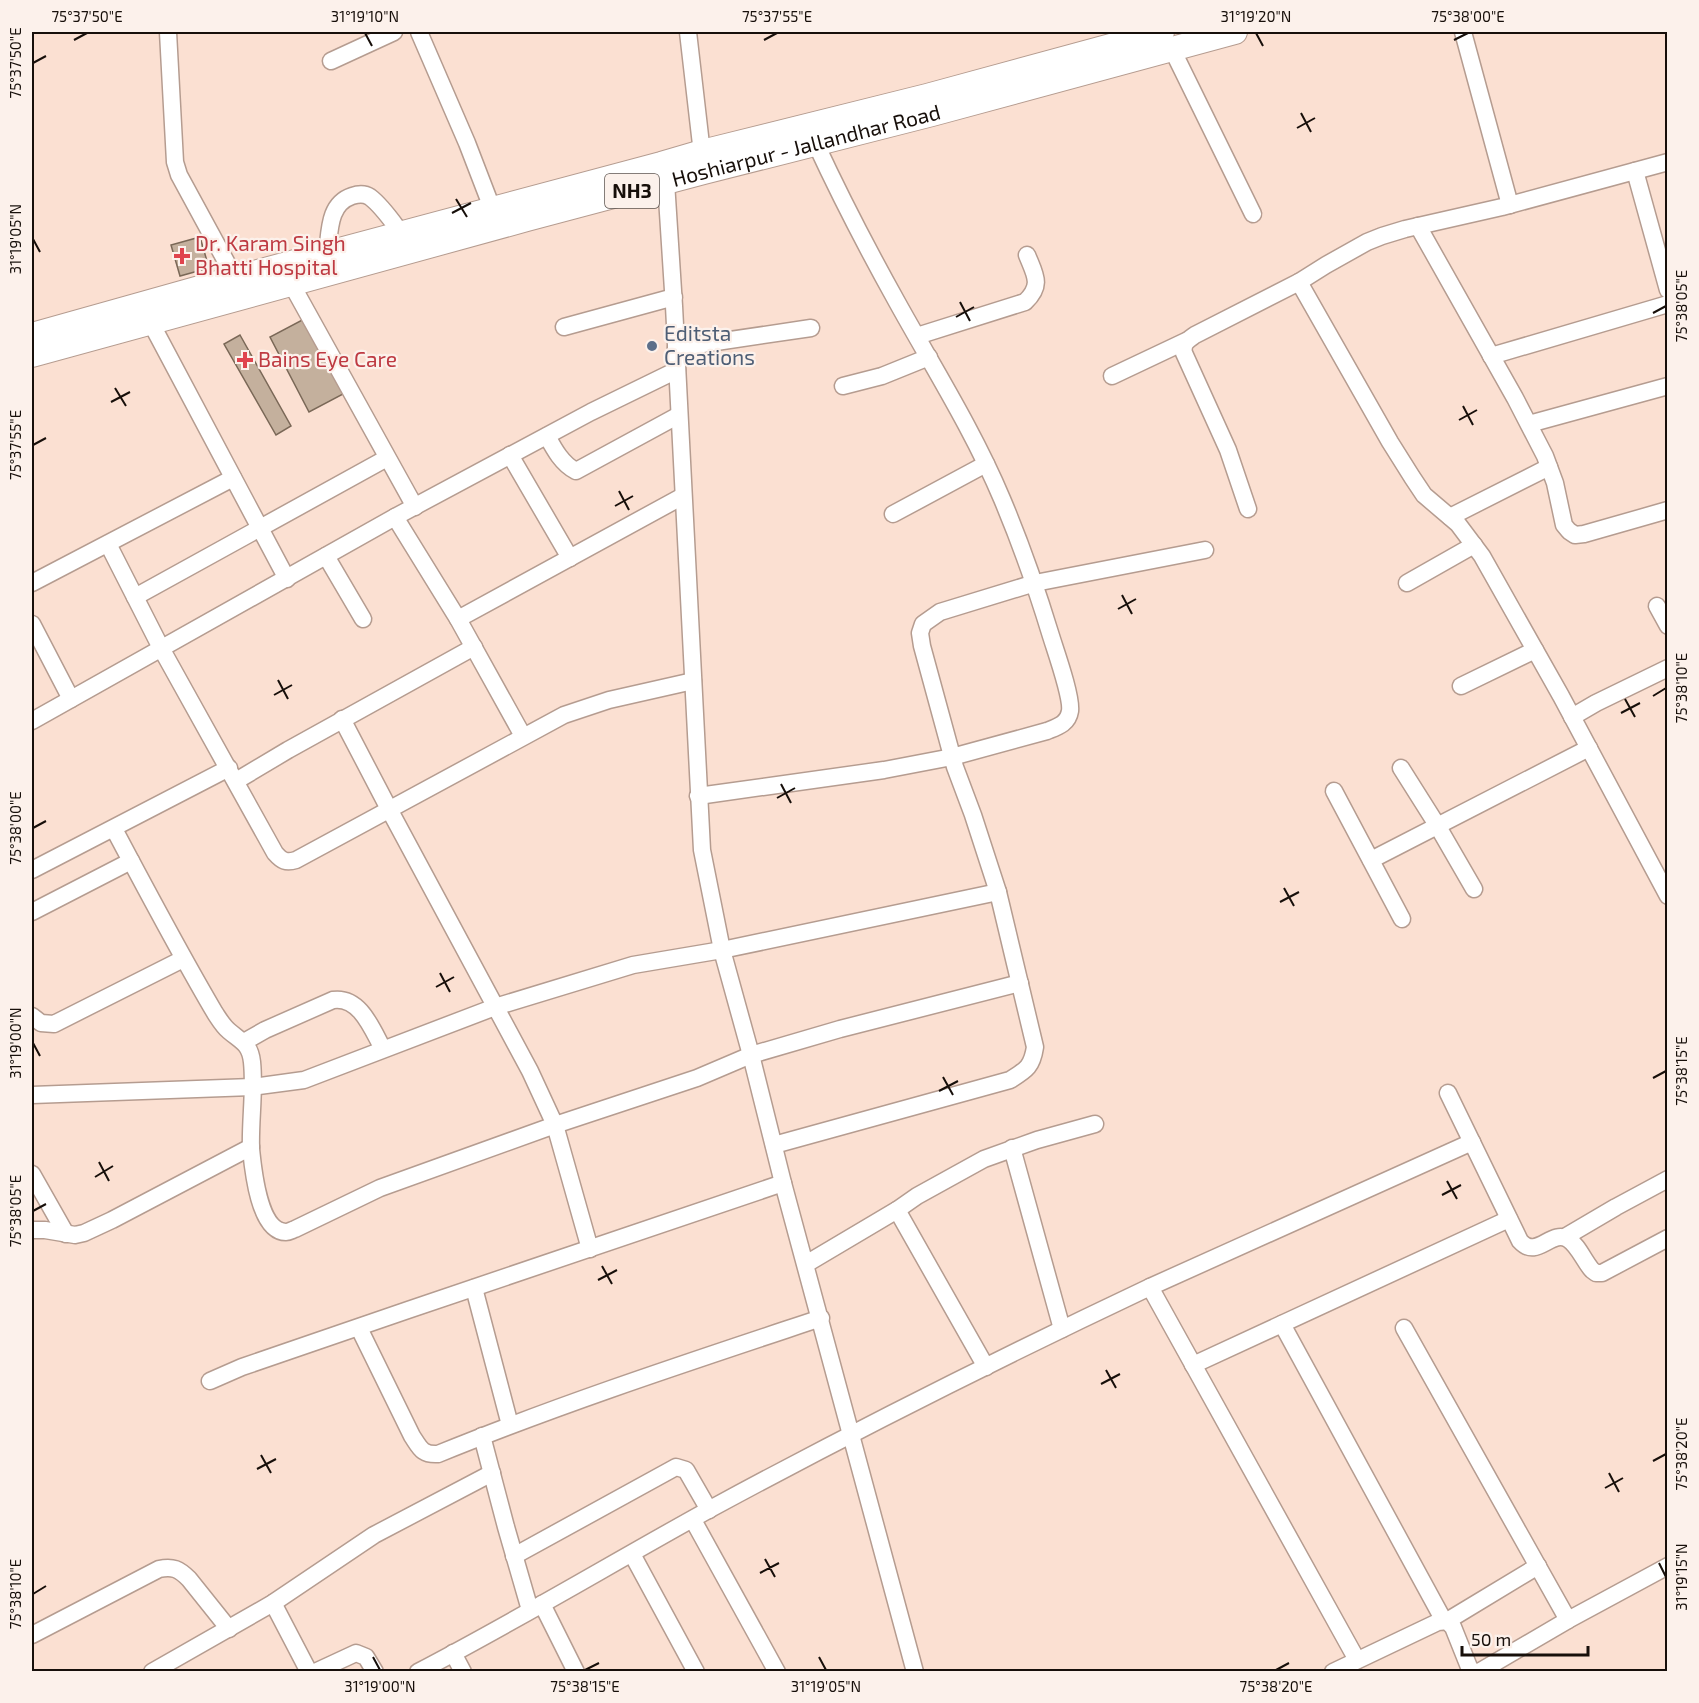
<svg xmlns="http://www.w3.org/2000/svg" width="1699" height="1703" viewBox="0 0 1699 1703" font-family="'Exo 2',sans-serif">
<rect width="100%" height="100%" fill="#fbe0d2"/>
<g fill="#c4b09d" stroke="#7a6857" stroke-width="1.5">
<path d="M 200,237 L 209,268 L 180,276 L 171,245 Z"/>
<path d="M 306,318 L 345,393 L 309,412 L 270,337 Z"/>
<path d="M 240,335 L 291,426 L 276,435 L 224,344 Z"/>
</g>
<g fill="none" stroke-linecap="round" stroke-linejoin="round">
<g stroke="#b59c90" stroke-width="19">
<g id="minor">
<path d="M 168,32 L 175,162 L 179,175 L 235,278"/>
<path d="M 419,32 L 467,143 L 492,208"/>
<path d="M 688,32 L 703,162"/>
<path d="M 1463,32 L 1510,205"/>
<path d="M 1172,49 L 1253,214"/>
<path d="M 331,61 L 394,32"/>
<path d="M 1635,171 L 1668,290"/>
<path d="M 666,182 L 674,306 L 702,850 L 722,950 L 751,1055 L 783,1183 L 915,1672"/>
<path d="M 1418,226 L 1515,398 L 1545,456 L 1555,483 L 1564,525 L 1569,531 L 1575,535 L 1584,534 L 1668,510"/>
<path d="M 327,253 C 330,232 328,204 352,196 C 358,194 364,193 370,197 C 382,206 392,221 401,233"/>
<path d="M 1299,282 L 1390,442 L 1412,477 L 1424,495 L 1458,524 L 1482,556 L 1561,696 L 1668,896"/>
<path d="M 292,285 L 415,507"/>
<path d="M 151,323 L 287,579"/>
<path d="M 564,327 L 674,297"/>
<path d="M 917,336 L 1025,302 C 1043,285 1035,275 1027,255"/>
<path d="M 676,348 L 811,328"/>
<path d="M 1491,356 L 1668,304"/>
<path d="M 1112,376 L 1186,341"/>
<path d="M 843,386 L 882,376 L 929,357"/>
<path d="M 1529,424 L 1668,386"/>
<path d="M 547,436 C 554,449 562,464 576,471 L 679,415"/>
<path d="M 510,455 L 570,558"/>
<path d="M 1248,509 L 1228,450 L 1184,353 C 1182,343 1188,340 1195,335 L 1299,282 L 1326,265 L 1367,242 L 1382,236 L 1405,229 L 1502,207 L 1668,162"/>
<path d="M 893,514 L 986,464"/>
<path d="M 395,517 L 458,619 L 523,736"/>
<path d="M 1450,517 L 1549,467"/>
<path d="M 108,544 L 161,648 L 275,853 C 282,861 286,863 296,860 L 564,715 L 609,700 L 693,681"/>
<path d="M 326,556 L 363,619"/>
<path d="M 32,583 L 233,478"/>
<path d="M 1407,583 L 1474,545"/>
<path d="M 135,597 L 387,458"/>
<path d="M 1657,606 L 1668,626"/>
<path d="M 458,619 L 683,496"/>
<path d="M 32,624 L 71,699"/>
<path d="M 1461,686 L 1535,650"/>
<path d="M 1572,717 L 1596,703 L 1668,668"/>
<path d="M 342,719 L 389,809 L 530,1071 L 555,1125 L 590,1249"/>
<path d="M 32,721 L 395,517 L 591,412 L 677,370"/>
<path d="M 1401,768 L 1437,825 L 1474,889"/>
<path d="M 236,781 L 288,750 L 474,647"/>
<path d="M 1334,791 L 1402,919"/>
<path d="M 698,796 L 884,770 L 952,757 L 1047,731 C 1057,727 1068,724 1070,711 C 1072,697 1056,652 1051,636 C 1037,590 1021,544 1002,499 C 973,430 933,367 897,302 C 868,250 841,198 816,144"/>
<path d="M 114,829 C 147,891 179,952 215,1013 C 219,1019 223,1026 229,1031 C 242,1042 250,1044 252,1062 C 255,1091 250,1120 251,1149 C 253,1169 259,1232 286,1232 C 289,1232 292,1230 295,1229 L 380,1188 L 555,1125 L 697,1078 L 751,1055 L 840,1029 L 1020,983"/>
<path d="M 1371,860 L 1589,748"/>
<path d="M 32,870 L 229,768"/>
<path d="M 32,912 L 131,861"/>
<path d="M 32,1016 L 41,1023 L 54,1024 L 183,959"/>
<path d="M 244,1042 L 265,1030 L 333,1000 C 360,996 372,1029 383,1049"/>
<path d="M 1448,1093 L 1520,1241 C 1537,1260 1551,1229 1568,1239 C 1578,1245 1584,1261 1592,1270 L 1596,1273 L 1602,1273 L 1668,1238"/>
<path d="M 32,1095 L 252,1087 L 304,1080 L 495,1007 L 633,965 L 722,950 L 998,892"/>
<path d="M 774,1145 L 1010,1080 C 1026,1070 1032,1067 1035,1047 L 998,892 L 973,815 L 955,767 L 922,646 L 920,633 L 923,624 L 940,612 L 1035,583 L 1205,550"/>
<path d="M 1012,1148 L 1062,1329"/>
<path d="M 32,1174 L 66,1234"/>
<path d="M 897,1210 L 986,1367"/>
<path d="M 32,1230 L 45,1230 L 75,1235 L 84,1233 L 112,1220 L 251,1147"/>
<path d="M 1565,1237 L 1616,1207 L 1668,1179"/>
<path d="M 806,1264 L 897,1210 L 917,1196 L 984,1159 L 1037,1140 L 1095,1124"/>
<path d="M 474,1288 L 510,1425"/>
<path d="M 1282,1324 L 1444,1621"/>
<path d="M 359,1328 L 412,1436 C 420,1448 422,1455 438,1454 C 563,1403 692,1361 821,1318"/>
<path d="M 1404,1328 L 1568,1620"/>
<path d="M 1193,1365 L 1509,1219"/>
<path d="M 210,1381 L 242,1367 L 408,1310 L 783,1183"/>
<path d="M 482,1436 L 506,1527 L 530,1610"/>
<path d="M 693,1520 L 777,1672"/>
<path d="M 632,1554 L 696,1672"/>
<path d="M 514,1556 L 676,1467 L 686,1470 L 709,1510"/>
<path d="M 273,1603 L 309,1672"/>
<path d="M 542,1604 L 576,1672"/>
<path d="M 1447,1621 L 1538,1566"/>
<path d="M 32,1635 L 159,1569 C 173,1566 179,1569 189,1579 L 229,1629"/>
<path d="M 453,1653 L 463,1672"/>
<path d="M 1357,1660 L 1150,1287 L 1472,1142"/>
<path d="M 152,1672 L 273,1603 L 374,1535 L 492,1473"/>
<path d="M 315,1672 L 356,1653 L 366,1657 L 375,1672"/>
<path d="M 418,1672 C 518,1620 614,1562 712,1508 C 856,1430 1002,1357 1150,1287"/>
<path d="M 1333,1672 L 1438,1622 L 1447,1621 L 1453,1627 L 1469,1667 L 1473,1672"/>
<path d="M 1479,1672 L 1568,1620 L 1668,1566"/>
</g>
</g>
<g stroke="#b59c90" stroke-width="26">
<g id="highway">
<path d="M 32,335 L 235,278 L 661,164 L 702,152 L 927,96 L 1162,32"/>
<path id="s1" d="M 32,355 L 527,219 L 704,172 L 932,114 L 1235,32"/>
</g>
</g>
<use href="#minor" stroke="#fff" stroke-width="16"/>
<use href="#highway" stroke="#fff" stroke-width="24"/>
</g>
<path fill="none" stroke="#170f0a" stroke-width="2" d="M 365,33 L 372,46M 1256,33 L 1263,46M 74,40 L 87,33M 764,40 L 777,33M 1454,40 L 1468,33M 33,63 L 46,56M 1301,113 L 1311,132M 1297,128 L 1315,118M 456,199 L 467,217M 452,213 L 471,203M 33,239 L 40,252M 960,302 L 970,321M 1653,313 L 1666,306M 956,317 L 974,307M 115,388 L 126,406M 111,402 L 130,392M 1463,406 L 1473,425M 1459,420 L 1477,410M 33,445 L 46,438M 619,491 L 629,510M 615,506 L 633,496M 1122,595 L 1132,614M 1118,609 L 1136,599M 278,680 L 288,699M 274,695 L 292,685M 1653,696 L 1666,688M 1625,699 L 1635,717M 1621,713 L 1640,703M 781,784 L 791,803M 777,798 L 795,788M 33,828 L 46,821M 1284,888 L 1294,906M 1280,902 L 1299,892M 440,973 L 450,992M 436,987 L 454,977M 33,1043 L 40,1056M 943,1077 L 953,1095M 1653,1078 L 1666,1071M 939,1091 L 958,1081M 99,1162 L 109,1181M 95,1177 L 113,1166M 1447,1181 L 1457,1199M 1442,1195 L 1461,1185M 33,1211 L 46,1204M 602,1266 L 612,1284M 598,1280 L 617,1270M 1106,1370 L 1116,1388M 1101,1384 L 1120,1374M 261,1455 L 271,1473M 1653,1461 L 1666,1454M 257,1469 L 276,1459M 1609,1473 L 1619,1492M 1605,1488 L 1623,1478M 765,1559 L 775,1577M 1659,1563 L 1666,1577M 760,1573 L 779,1563M 33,1594 L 46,1586M 373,1657 L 380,1670M 819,1657 L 826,1670M 585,1670 L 599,1663M 1276,1670 L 1289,1663"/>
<g fill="#e0444e" stroke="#fcf1eb" stroke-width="2">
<path d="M179 247h6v6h6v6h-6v6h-6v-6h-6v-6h6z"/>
<path d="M242 351h6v6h6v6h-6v6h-6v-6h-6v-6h6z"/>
</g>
<circle fill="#5c6f8a" stroke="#fcf1eb" stroke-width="2" cx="652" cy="346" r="6"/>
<g text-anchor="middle" stroke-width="4.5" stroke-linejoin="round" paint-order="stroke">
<rect fill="#fcf1eb" stroke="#5c534e" stroke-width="1.5" x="605" y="174" width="54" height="34" rx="4.5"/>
<g font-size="20" font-weight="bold" fill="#170f0a">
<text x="632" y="198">NH3</text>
</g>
<g font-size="21" fill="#170f0a" stroke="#fcf1eb">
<text dy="7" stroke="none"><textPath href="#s1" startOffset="802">Hoshiarpur - Jallandhar Road</textPath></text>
</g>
<g font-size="21" fill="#be3a42" stroke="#fcf1eb" text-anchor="start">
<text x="195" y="251">Dr. Karam Singh<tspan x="195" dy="24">Bhatti Hospital</tspan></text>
<text x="258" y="367">Bains Eye Care</text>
</g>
<g font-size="21" fill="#4e5e75" stroke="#fcf1eb" text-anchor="start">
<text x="664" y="341">Editsta<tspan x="664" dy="24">Creations</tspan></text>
</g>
</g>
<rect width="1699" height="1703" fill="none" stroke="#fcf1eb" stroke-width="66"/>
<path d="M1462 1646v9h126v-9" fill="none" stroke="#170f0a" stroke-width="3"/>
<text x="1471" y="1646" font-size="18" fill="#170f0a" stroke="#fcf1eb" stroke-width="4.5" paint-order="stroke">50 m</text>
<rect x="33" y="33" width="1633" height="1637" fill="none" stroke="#170f0a" stroke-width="2"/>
<g font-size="15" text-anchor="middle" fill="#170f0a">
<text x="87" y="22">75°37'50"E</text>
<text x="365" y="22">31°19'10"N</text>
<text x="777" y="22">75°37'55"E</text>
<text x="1256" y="22">31°19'20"N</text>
<text x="1468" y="22">75°38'00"E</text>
<text transform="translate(16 63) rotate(-90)" y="5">75°37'50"E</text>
<text transform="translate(16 239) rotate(-90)" y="5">31°19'05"N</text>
<text transform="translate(1682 306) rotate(-90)" y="5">75°38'05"E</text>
<text transform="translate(16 445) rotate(-90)" y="5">75°37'55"E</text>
<text transform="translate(1682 688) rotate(-90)" y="5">75°38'10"E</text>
<text transform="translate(16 828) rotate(-90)" y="5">75°38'00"E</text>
<text transform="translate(16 1043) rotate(-90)" y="5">31°19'00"N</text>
<text transform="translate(1682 1071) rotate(-90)" y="5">75°38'15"E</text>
<text transform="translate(16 1211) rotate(-90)" y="5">75°38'05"E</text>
<text transform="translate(1682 1454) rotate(-90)" y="5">75°38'20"E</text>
<text transform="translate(1682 1577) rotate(-90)" y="5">31°19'15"N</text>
<text transform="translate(16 1594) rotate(-90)" y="5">75°38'10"E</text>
<text x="380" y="1692">31°19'00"N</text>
<text x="585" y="1692">75°38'15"E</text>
<text x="826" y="1692">31°19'05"N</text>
<text x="1276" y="1692">75°38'20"E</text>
</g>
</svg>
